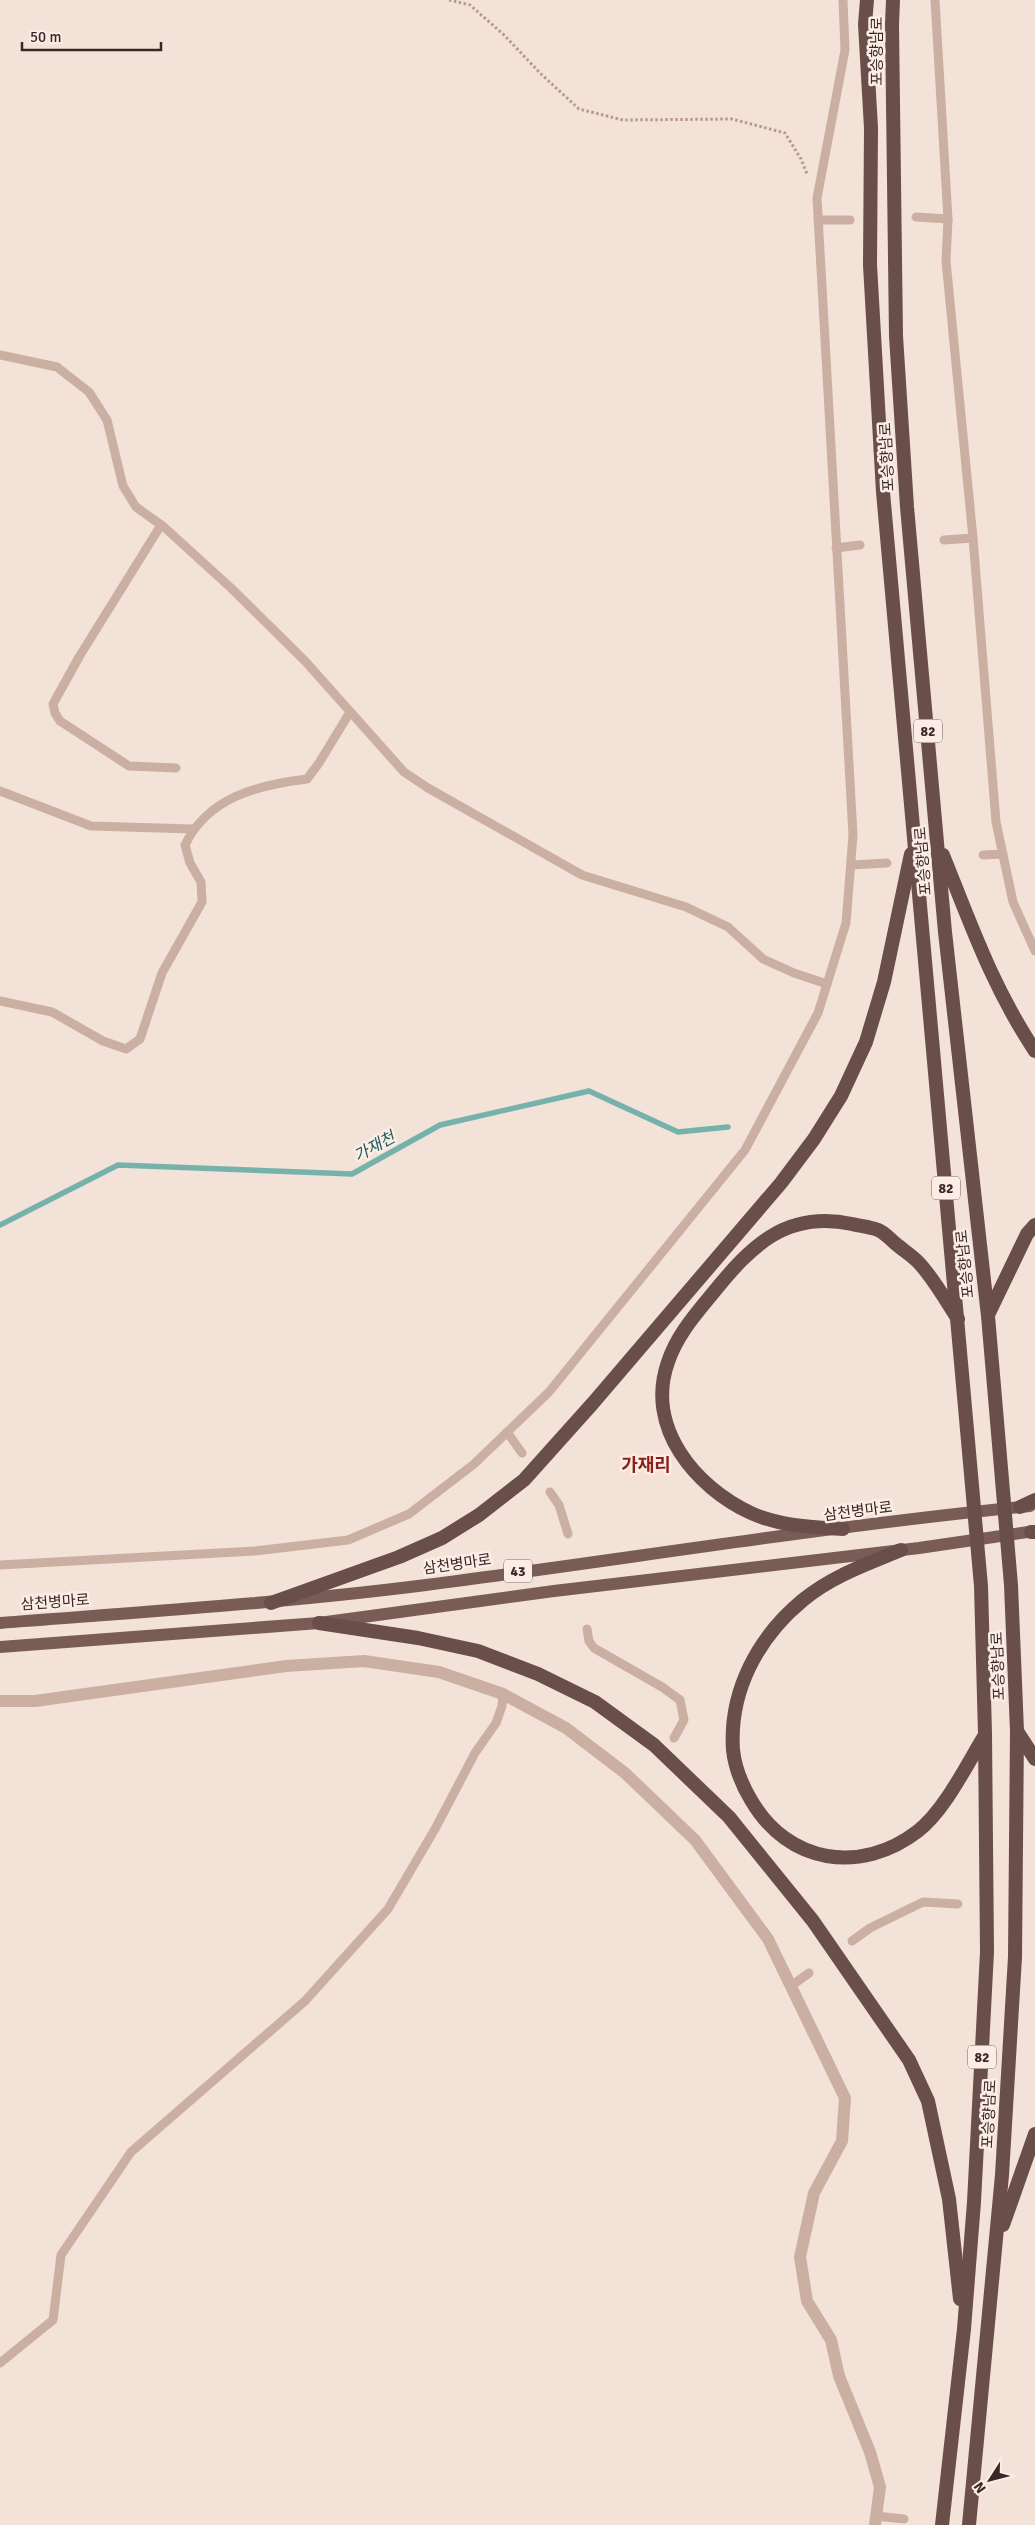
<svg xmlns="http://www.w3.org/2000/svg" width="1035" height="2525" viewBox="0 0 1035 2525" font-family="Signika,'Noto Sans KR',sans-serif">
<rect width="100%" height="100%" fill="#f3e2d8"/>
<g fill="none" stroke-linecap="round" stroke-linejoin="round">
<path stroke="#75b2ab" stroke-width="5.5" d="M 0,1225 L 118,1165 L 352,1174 L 440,1125 L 589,1091 L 678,1132 L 728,1127"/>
<path stroke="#b8998e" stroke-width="3" stroke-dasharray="2.5 2.5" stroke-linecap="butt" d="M 449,0 L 470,5 L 503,34 L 541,74 L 579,109 L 623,120 L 732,119 L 785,133 L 801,159 L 807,174"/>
<g stroke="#ccafa3" stroke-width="9">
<path d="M 935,0 L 948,219 L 946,261 L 973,538 L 996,822 L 1013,902 L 1035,951"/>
<path d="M 916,217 L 948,219"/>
<path d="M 818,220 L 850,220"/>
<path d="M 0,355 L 57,367 L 89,392 L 107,420 L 123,486 L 136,507 L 164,527 L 231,588 L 305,661 L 404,772 L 428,788 L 582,875 L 686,907 L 728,927 L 763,959 L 794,973 L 827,984"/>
<path d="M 161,525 L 79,657 L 53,704 L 55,713 L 60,721 L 129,766 L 176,768"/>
<path d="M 944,540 L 973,538"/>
<path d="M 836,548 L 860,545"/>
<path d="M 0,791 L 91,826 L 193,829"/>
<path d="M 983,855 L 1003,854"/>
<path d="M 851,865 L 887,863"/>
<path d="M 0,1001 L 52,1012 L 103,1041 L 126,1049 L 140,1039 L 162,973 L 202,902 L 201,882 L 190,863 L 185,845 C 208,797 258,785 307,779 L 319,763 L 350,712"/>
<path d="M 507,1432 L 522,1453"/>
<path d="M 550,1492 L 559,1505 L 568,1534"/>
<path d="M 0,1565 L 255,1551 L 348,1540 L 409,1514 L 474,1464 L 549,1392 L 745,1150 L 818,1013 L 846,923 L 853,835 L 817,198 L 845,50 L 843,0"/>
<path d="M 587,1629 L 589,1641 L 594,1648 L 662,1687 L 680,1700 L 684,1720 L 674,1738"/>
<path d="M 852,1941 L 870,1928 L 923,1902 L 958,1904"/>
<path d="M 791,1986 L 809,1973"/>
<path d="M 0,2363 L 53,2320 L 61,2255 L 131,2152 L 305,2001 L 388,1909 L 435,1829 L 475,1753 L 496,1723 L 502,1706 L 503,1694"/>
<path d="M 876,2516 L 904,2519"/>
</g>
<path stroke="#ccafa3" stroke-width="12" d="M 0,1701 L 35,1701 L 286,1666 L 364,1661 L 439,1672 L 503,1694 L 566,1728 L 625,1773 L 695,1840 L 768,1939 L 845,2098 L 842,2141 L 814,2193 L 800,2257 L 807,2301 L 831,2340 L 839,2376 L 870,2452 L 880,2487 L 875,2525"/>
<g stroke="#7a5c56" stroke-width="12">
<path d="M 0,1623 C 142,1612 284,1603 426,1585 C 627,1559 828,1526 1030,1506"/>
<path d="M 0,1647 L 319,1623 L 554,1591 L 919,1548 L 1035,1531"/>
</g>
<g stroke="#694e49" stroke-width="14">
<path d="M 867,0 L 865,24 L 871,128 L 870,265 L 883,492 L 981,1586 L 985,1734 L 987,1952 L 974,2202 L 964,2329 L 942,2525"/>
<path d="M 893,0 L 892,25 L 896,336 L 907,507 L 945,932 L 988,1316 L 1011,1585 L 1017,1731 L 1015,1957 L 1002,2175 L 969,2525"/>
<path d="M 943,855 C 971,925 993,988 1035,1051"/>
<path d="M 988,1315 L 1027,1234 L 1035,1225"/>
<path d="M 1020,1507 L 1035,1500"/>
<path d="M 843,1529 C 812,1527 779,1526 751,1513 C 695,1487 645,1427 668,1362 C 677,1335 695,1315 713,1293 C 751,1246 786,1210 852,1224 C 860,1226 870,1227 878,1230 C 884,1232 890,1239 896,1244 C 903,1250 913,1256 919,1263 C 934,1279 946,1301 958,1319"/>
<path d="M 1031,1532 L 1035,1532"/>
<path d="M 901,1550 C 867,1564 832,1576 803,1600 C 758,1637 729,1691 733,1750 C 735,1768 742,1785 751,1800 C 788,1864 861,1875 918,1831 C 945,1810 967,1764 985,1735"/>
<path d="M 271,1603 L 399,1557 L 442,1538 L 479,1515 L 524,1480 L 593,1403 L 781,1183 L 814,1139 L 841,1096 L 866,1042 L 884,982 L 911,854"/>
<path d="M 319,1623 L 418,1638 L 478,1651 L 538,1674 L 595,1702 L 654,1745 L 729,1817 L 813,1921 L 909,2060 L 928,2101 L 949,2199 L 960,2299"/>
<path d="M 1017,1731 L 1035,1759"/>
<path d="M 1003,2225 L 1035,2134"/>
</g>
</g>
<g text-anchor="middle" stroke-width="5" stroke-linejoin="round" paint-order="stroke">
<g fill="#fbede5" stroke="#72635f" stroke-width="1">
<rect x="914" y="719.5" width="28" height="23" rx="4"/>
<rect x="932" y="1176.5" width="28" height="23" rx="4"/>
<rect x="504" y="1559.5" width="28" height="23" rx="4"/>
<rect x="968" y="2045.5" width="28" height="23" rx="4"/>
</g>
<g font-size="14" font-weight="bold" fill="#372826">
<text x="928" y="736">82</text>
<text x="946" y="1193">82</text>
<text x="518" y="1576">43</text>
<text x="982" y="2062">82</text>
</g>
<g font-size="15" fill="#372826" stroke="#fbede5">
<text transform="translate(877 51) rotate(-90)" y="5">포승향남로</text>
<text transform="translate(887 457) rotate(-93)" y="5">포승향남로</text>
<text transform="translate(923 861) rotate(-95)" y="5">포승향남로</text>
<text transform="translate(965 1264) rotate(-96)" y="5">포승향남로</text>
<text transform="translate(858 1511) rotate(-7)" y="5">삼천병마로</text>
<text transform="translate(457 1564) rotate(-8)" y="5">삼천병마로</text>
<text transform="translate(55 1602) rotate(-4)" y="5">삼천병마로</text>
<text transform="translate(998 1666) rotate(-92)" y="5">포승향남로</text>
<text transform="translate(989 2114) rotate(-87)" y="5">포승향남로</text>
</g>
<g font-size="16" font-style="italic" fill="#185b54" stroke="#fbede5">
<text transform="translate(374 1146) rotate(-29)" y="6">가재천</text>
</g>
<g font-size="18" font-weight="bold" fill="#8c2019" stroke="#fbede5">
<text x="646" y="1471">가재리</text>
</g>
</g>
<g transform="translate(990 2480) rotate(234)" stroke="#fbede5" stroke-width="4" paint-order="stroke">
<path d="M0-4L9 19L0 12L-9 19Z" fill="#372826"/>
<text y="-8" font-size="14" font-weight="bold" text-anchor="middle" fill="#372826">N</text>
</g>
<path d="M22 42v8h139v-8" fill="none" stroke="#372826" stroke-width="2.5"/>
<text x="30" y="42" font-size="15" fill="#372826" stroke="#fbede5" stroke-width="4" paint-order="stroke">50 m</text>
</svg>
